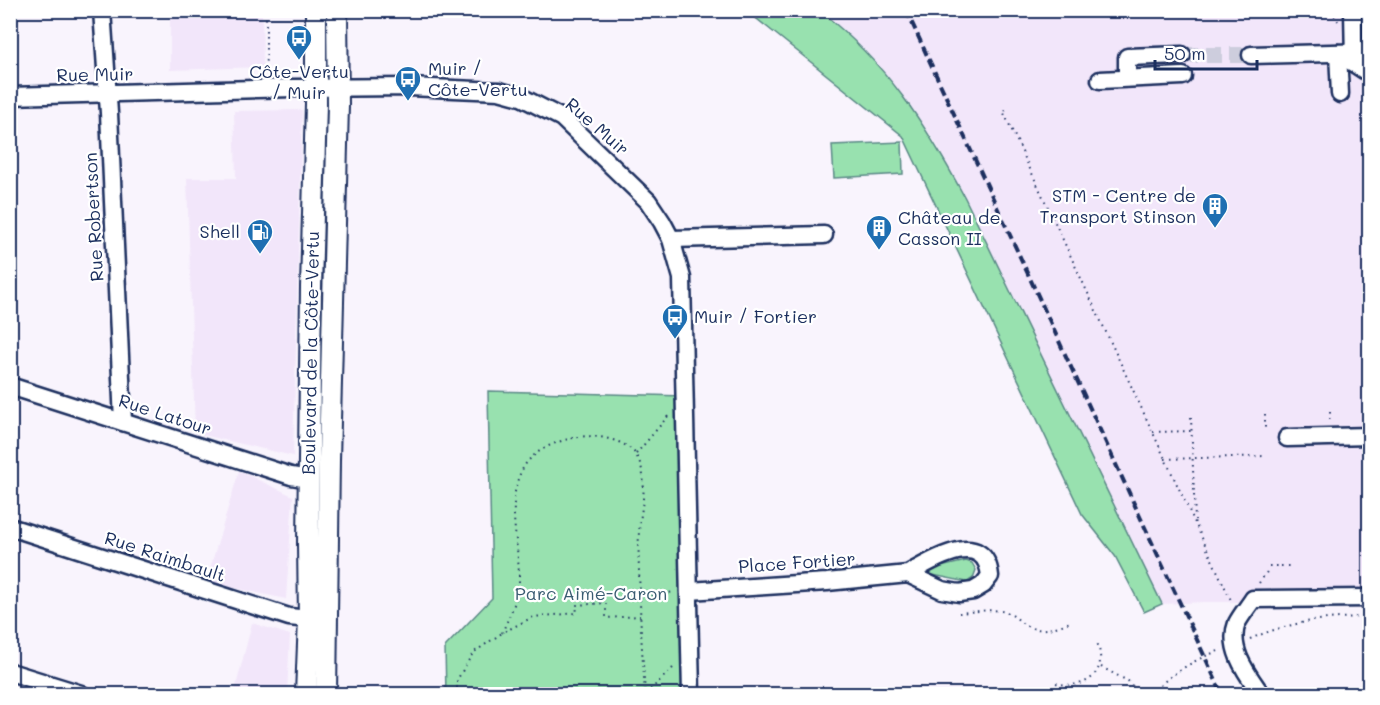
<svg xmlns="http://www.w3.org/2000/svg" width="1380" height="705" viewBox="0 0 1380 705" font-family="Mali,sans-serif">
<rect width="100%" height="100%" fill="#f9f4fd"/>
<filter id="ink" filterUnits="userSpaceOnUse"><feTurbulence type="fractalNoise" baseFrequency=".0167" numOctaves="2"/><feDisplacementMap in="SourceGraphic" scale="12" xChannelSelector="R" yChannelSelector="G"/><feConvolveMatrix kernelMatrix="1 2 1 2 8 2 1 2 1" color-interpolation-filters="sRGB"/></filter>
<g filter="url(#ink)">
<g fill="#f2e6fa">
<path d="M 170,11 L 262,11 L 263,67 L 170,70 Z"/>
<path d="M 820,11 L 1369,11 L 1369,602 L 1203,602 L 1162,604 L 965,198 L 936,143 L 904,97 L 868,54 Z"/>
<path d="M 302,110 L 293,456 L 195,433 L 187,178 L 236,178 L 234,111 Z"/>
<path d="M 239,471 L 293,496 L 286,599 L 206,582 Z"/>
<path d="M 252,623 L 290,635 L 287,694 L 234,694 Z"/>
</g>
<g fill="#98e1af" stroke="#5a8886" stroke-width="1.5">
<path d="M 747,11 L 820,11 C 887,64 925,123 965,198 L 1162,604 L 1144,612 L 1115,556 L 1082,514 L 903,136 Z"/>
<path d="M 902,142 L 903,174 L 834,178 L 832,145 Z"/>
<path d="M 488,391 L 685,396 L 691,694 L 446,694 L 445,647 L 492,598 Z"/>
<path d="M 966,561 L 972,563 L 976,570 L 973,578 L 967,582 L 928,574 L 928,570 Z"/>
</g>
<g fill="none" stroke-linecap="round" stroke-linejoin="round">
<path stroke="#cdcddd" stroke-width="16" stroke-dasharray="16 8" stroke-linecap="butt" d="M 1182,55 L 1251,55"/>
<g stroke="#1b2f5e" stroke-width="21">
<g id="minor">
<path d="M 102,10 L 109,113 L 123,422"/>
<path d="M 1353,10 L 1354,62"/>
<path d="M 1338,53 L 1340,94"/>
<path d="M 1251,55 L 1370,52"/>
<path d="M 1344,57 L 1370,74"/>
<path d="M 1127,78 L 1127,57 L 1182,55"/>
<path d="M 1100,80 L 1183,76"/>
<path d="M 10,96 L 294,88 L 409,87 L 499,91 L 521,97 L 562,118 L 648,201 L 662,222 L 671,239 L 682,278 L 691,694"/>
<path d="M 671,239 L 824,235"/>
<path d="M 10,386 L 291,476 L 309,479"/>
<path d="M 1287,438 L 1370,436"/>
<path d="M 10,527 L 289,617 L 309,619"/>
<path d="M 689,591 L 827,582 L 908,574 L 942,590 L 959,593 L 973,591 L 983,585 L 990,576 C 985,527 932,560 908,574"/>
<path d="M 10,672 L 81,694"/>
<path d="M 1261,694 C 1248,675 1227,649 1237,623 C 1241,615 1248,607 1253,599 L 1370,598"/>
</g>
</g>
<g stroke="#1b2f5e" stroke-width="24">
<g id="major">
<path d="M 306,694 L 309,619 L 308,544 L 311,287 L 316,104 L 316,10"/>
<path d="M 326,694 L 329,460 L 338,105 L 337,10"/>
</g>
</g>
<g stroke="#1b2f5e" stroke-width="2" stroke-dasharray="1.5 4.5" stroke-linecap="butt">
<path d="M 1134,10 L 1134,13"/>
<path d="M 1331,10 L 1338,21"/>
<path d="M 262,73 L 266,60 L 266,10"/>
<path d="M 1006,110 L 1003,111 L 1229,596 L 1231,600 L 1234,600"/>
<path d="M 1330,412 L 1330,421"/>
<path d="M 1265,414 L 1265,432"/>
<path d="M 1191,417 L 1195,520"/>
<path d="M 1153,432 L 1192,431"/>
<path d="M 636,454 L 669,415"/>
<path d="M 1165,459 L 1266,456"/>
<path d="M 1269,566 L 1290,566"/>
<path d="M 1259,583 L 1269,569"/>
<path d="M 640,597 L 675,592"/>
<path d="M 959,613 C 973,612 993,608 1006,612 C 1014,615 1019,621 1025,625 C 1039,634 1057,627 1070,622"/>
<path d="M 502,633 C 509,616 518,600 519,582 C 520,547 505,501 522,470 C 532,450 558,440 579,437 C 595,434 627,440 636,455 C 650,478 641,507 639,531 C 638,552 639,574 640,595 C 640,628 643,661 645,694"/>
<path d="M 1250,639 C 1289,622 1327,617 1370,617"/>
<path d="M 1101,667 L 1128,681 L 1140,694"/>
<path d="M 1056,683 C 1087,691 1110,672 1096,640"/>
<path d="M 457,694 L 457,680 L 473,653 L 502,633 L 533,617 L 577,613 L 576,605 L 606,603 L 606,618 L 640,616"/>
<path d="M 646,694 L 676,665"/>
<path d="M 1152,694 C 1166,676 1200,656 1222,650"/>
</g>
<use href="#minor" stroke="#fff" stroke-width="16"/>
<use href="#major" stroke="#fff" stroke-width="20"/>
<path stroke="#1b2f5e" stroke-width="4" stroke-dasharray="9 4.5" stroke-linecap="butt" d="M 906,10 L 1222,694"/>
</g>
</g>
<defs>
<g id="bus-pin" transform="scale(1.35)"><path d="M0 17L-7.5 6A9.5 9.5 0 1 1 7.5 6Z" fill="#1f6fb2" stroke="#fff"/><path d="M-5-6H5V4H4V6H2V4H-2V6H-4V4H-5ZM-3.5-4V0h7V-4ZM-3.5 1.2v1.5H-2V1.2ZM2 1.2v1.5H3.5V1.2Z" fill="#fff"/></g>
<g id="building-pin" transform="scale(1.35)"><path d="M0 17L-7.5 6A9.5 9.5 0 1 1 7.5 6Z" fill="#1f6fb2" stroke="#fff"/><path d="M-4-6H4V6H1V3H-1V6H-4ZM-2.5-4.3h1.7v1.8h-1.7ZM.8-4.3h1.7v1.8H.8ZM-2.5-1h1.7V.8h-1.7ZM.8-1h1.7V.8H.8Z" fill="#fff"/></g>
<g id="fuel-pin" transform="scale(1.35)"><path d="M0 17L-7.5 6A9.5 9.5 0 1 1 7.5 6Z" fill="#1f6fb2" stroke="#fff"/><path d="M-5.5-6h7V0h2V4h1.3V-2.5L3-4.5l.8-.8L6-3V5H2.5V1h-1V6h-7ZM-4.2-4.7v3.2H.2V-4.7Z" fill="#fff"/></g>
</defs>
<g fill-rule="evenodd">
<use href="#bus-pin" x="299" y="38"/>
<use href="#bus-pin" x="408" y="79"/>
<use href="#building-pin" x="1215" y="206"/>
<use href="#building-pin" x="879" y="228"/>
<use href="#fuel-pin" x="260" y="232"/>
<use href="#bus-pin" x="675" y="317"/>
</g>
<g text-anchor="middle" stroke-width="4.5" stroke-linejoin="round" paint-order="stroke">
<g font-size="18" fill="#1b2f5e" stroke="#fff" text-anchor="start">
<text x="428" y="75">Muir /<tspan x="428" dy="21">Côte-Vertu</tspan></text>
<text x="299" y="78" text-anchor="middle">Côte-Vertu<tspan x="299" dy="21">/ Muir</tspan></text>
<text x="1196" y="202" text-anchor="end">STM - Centre de<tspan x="1196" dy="21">Transport Stinson</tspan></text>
<text x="898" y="224">Château de<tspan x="898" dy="21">Casson II</tspan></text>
<text x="240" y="238" text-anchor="end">Shell</text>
<text x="694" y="323">Muir / Fortier</text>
</g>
<g font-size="18" fill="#1b2f5e" stroke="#fff">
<text transform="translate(95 75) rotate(-1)" y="6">Rue Muir</text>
<text transform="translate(597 127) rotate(41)" y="6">Rue Muir</text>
<text transform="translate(94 217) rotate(-93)" y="6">Rue Robertson</text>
<text transform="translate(311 353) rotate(-89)" y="6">Boulevard de la Côte-Vertu</text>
<text transform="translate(165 415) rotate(18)" y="6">Rue Latour</text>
<text transform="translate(165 557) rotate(18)" y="6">Rue Raimbault</text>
<text transform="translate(797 563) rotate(-4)" y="6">Place Fortier</text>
</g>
<g font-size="18" fill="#3a5c72" stroke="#fff">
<text x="591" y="600">Parc Aimé-Caron</text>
</g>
</g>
<rect width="1380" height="705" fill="none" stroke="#fff" stroke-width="36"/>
<rect x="18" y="18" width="1344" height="669" fill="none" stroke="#1b2f5e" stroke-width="2" filter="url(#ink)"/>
<path d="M1155 60v9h102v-9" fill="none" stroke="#1b2f5e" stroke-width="3"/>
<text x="1164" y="60" font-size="18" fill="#1b2f5e" stroke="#ffffff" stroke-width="4.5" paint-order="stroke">50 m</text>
</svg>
